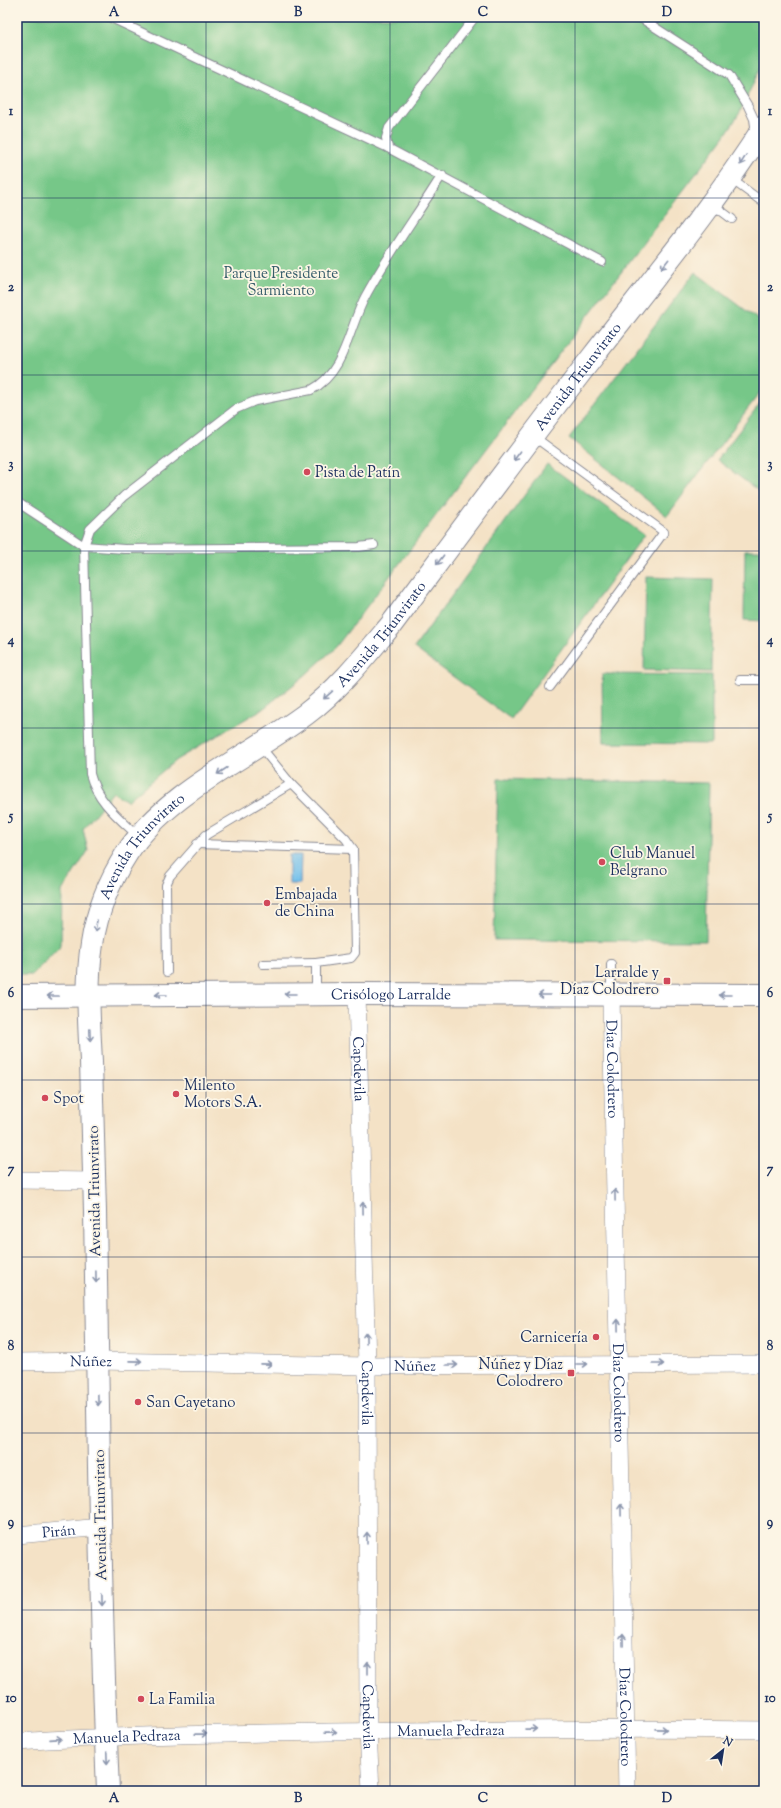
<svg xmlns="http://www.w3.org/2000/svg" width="781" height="1808" viewBox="0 0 781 1808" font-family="'Sorts Mill Goudy',serif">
<rect width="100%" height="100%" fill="#fcf5e5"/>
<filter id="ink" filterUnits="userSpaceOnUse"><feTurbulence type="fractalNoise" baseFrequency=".025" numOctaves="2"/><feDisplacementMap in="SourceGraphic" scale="8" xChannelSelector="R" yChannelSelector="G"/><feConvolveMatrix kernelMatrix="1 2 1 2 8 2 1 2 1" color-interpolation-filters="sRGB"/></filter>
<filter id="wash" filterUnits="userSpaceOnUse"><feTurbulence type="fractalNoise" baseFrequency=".012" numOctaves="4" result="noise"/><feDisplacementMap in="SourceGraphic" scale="16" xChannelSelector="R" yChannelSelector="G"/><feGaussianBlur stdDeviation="0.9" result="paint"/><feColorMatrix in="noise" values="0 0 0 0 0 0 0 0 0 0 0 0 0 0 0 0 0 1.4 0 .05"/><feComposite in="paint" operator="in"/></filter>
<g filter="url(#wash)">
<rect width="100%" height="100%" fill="#f4e2c6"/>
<g fill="#76c788" stroke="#487b73">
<path d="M 17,17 L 764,17 L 764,60 L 739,114 L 724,137 L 336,647 L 302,678 L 264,708 L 176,760 L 127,801 L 113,792 L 83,829 L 88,851 L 62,891 L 61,945 L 32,975 L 17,975 Z"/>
<path d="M 695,272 L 764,324 L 764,387 L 667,516 L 569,438 Z"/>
<path d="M 764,398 L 764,495 L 717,460 Z"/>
<path d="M 547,464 L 644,535 L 511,719 L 414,648 Z"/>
<path d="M 745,550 L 764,550 L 764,621 L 744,620 Z"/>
<path d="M 646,577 L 713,579 L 711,672 L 644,670 Z"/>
<path d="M 602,674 L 712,675 L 712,744 L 603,743 Z"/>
<path d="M 498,779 L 709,783 L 706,941 L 494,940 Z"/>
</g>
<path fill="#71bfeb" stroke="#4677a4" d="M 289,855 L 301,855 L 300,884 L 289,884 Z"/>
</g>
<g filter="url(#ink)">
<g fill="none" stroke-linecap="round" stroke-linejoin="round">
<g stroke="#888892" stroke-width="10">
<g id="lane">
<path d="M 109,17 L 388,148"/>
<path d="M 475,17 L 389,128 L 386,138 L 388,148 L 602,262"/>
<path d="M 639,17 L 729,75 L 748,106 L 754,119 L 756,133"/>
<path d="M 731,179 L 764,203"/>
<path d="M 712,204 L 732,219"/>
<path d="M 533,436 L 664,532 L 550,687"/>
<path d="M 17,502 L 84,546 L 124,549 L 359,547 L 374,545"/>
<path d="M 740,680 L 764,680"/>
<path d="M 260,746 L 291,784"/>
<path d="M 138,836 C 119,818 97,801 90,774 L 84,546 L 90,529 L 124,496 L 236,409 L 255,401 L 311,390 C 345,373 349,327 365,297 C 387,256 417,215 442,175"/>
<path d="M 197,844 L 353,849"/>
<path d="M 263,964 L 316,963"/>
<path d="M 167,972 L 166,885 L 170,876 L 206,835 L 291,784 L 346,839 L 353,849 L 355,953 L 351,958 L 316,963 L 316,994"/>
<path d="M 611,994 L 611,964"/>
</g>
</g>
<g stroke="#888892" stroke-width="18">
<g id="street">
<path id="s1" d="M 357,994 L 367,1366 L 368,1731 L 371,1791"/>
<path id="s2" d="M 611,995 L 627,1791"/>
<path d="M 17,1180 L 94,1181"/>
<path id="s3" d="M 17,1362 L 97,1361 L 367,1366 L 764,1364"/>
<path id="s4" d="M 17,1535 L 101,1527"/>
<path id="s5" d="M 17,1742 C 121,1735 224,1734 328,1732 C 474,1730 619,1728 764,1730"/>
</g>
</g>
<g stroke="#888892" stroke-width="24">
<g id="secondary">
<path id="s6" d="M 17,996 L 357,994 L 764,995"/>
<path id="s7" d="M 108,1791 C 100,1598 98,1404 95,1211 C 94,1161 92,1111 91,1061 C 89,1022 86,982 92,944 C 97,911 109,881 127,853 C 167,792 247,758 306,714 C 339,689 365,656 391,625 C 458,535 525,444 594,355 C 652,280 713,207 764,127"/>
</g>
</g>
<use href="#lane" stroke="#fff" stroke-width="8"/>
<use href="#street" stroke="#fff" stroke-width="17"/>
<use href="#secondary" stroke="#fff" stroke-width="22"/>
</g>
<defs><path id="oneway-shaft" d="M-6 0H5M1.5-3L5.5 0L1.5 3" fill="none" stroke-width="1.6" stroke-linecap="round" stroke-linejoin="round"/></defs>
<g stroke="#8d97ae">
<use href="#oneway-shaft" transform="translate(743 160) rotate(122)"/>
<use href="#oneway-shaft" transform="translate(665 264) rotate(128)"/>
<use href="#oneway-shaft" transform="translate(517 456) rotate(127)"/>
<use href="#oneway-shaft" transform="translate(440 560) rotate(127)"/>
<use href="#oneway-shaft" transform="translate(328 695) rotate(139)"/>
<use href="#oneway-shaft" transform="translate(222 771) rotate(147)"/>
<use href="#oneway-shaft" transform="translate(96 926) rotate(101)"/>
<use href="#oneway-shaft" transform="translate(290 994) rotate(180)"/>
<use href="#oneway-shaft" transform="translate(161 995) rotate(180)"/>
<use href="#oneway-shaft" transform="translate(544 995) rotate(-180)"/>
<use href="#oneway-shaft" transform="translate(725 995) rotate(-180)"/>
<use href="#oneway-shaft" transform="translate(53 996) rotate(180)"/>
<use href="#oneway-shaft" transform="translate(90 1035) rotate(88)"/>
<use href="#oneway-shaft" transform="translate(615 1195) rotate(-91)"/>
<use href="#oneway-shaft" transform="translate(363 1208) rotate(-91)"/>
<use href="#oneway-shaft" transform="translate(96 1277) rotate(89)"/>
<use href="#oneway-shaft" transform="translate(618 1325) rotate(-91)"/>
<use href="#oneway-shaft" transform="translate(366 1338) rotate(-91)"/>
<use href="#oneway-shaft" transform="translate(136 1361) rotate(1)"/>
<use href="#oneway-shaft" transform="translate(266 1364) rotate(1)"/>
<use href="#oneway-shaft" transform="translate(582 1364)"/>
<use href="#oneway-shaft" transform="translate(658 1364)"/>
<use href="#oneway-shaft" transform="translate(452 1365)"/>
<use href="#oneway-shaft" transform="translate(98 1400) rotate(89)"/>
<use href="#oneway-shaft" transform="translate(621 1510) rotate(-91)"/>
<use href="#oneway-shaft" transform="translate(367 1538) rotate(-90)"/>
<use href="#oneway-shaft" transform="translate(102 1600) rotate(89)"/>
<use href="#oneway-shaft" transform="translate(623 1640) rotate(-91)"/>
<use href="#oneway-shaft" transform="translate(368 1668) rotate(-90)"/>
<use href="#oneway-shaft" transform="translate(531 1729) rotate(-1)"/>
<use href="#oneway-shaft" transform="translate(661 1729) rotate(1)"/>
<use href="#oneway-shaft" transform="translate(331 1732) rotate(-1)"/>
<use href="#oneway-shaft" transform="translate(201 1734) rotate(-1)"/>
<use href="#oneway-shaft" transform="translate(56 1739) rotate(-4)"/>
<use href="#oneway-shaft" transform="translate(107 1758) rotate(88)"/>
</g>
</g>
<path fill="none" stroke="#1b2f5e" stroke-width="1" stroke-opacity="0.55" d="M 206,17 L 206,1791M 390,17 L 390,1791M 575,17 L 575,1791M 17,198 L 764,198M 17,375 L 764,375M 17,551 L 764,551M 17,728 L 764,728M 17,904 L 764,904M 17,1080 L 764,1080M 17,1257 L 764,1257M 17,1433 L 764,1433M 17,1610 L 764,1610"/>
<g fill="#d1495b" stroke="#fcf5e5" stroke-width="1.5">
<circle cx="307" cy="472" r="4"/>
<circle cx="602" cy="862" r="4"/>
<circle cx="267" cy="903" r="4"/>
<rect x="663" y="977" width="8" height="8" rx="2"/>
<circle cx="176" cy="1094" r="4"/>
<circle cx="45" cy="1098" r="4"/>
<circle cx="596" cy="1337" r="4"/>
<rect x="567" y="1369" width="8" height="8" rx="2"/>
<circle cx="138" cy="1402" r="4"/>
<circle cx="141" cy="1699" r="4"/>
</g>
<g text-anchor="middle" stroke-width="3.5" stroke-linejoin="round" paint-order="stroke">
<g font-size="15" fill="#365d6b" stroke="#fcf5e5">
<text x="281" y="278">Parque Presidente<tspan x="281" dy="17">Sarmiento</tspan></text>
</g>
<g font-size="15" fill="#1b2f5e" stroke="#fcf5e5">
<text dy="5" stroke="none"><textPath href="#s7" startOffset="1608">Avenida Triunvirato</textPath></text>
<text dy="5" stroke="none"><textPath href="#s7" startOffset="1284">Avenida Triunvirato</textPath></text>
<text dy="5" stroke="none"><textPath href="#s7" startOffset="960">Avenida Triunvirato</textPath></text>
<text dy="5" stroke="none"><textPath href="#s6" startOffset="374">Crisólogo Larralde</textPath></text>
<text dy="5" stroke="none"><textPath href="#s1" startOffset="75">Capdevila</textPath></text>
<text dy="5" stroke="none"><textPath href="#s2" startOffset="74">Díaz Colodrero</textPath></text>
<text transform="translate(94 1191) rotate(-91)" y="5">Avenida Triunvirato</text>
<text dy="5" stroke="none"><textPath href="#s3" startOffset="74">Núñez</textPath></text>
<text dy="5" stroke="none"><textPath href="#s3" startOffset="398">Núñez</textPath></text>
<text dy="5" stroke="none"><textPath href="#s1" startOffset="399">Capdevila</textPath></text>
<text dy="5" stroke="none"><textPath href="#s2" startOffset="398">Díaz Colodrero</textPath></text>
<text transform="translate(100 1515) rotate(-91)" y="5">Avenida Triunvirato</text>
<text dy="5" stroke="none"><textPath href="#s4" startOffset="42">Pirán</textPath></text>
<text dy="5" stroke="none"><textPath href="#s1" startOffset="723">Capdevila</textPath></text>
<text dy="5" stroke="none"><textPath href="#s2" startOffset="722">Díaz Colodrero</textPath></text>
<text dy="5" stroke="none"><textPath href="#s5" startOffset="434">Manuela Pedraza</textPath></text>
<text dy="5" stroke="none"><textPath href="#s5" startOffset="110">Manuela Pedraza</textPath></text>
</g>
<g font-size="15" fill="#1b2f5e" stroke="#fcf5e5" text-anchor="start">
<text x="315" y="477">Pista de Patín</text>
<text x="610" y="858">Club Manuel<tspan x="610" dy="17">Belgrano</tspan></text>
<text x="275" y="899">Embajada<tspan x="275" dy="17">de China</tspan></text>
<text x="659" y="977" text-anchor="end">Larralde y<tspan x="659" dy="17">Díaz Colodrero</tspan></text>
<text x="184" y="1090">Milento<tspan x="184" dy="17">Motors S.A.</tspan></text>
<text x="53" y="1103">Spot</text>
<text x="588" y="1342" text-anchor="end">Carnicería</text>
<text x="563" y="1369" text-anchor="end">Núñez y Díaz<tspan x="563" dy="17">Colodrero</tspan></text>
<text x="146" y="1407">San Cayetano</text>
<text x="149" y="1704">La Familia</text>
</g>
</g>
<rect width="781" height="1808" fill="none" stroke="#fcf5e5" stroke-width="44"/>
<g transform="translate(723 1750) rotate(30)" stroke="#fcf5e5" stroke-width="3" paint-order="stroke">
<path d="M0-3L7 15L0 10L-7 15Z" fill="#1b2f5e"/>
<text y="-6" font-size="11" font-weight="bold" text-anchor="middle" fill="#1b2f5e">N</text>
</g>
<rect x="22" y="22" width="737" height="1764" fill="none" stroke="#1b2f5e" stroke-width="1.5"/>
<g font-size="13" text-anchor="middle" font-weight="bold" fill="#1b2f5e">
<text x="114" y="16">A</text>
<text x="298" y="16">B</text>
<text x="483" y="16">C</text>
<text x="667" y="16">D</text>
<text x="11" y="115">1</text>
<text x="770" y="115">1</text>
<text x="11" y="291">2</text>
<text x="770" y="291">2</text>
<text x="11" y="468">3</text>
<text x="770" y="468">3</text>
<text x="11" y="644">4</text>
<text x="770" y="644">4</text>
<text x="11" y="820">5</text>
<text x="770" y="820">5</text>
<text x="11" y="997">6</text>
<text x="770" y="997">6</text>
<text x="11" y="1173">7</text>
<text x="770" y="1173">7</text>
<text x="11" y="1350">8</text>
<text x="770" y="1350">8</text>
<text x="11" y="1526">9</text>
<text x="770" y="1526">9</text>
<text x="11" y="1702">10</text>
<text x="770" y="1702">10</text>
<text x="114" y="1802">A</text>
<text x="298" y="1802">B</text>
<text x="483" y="1802">C</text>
<text x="667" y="1802">D</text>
</g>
</svg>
